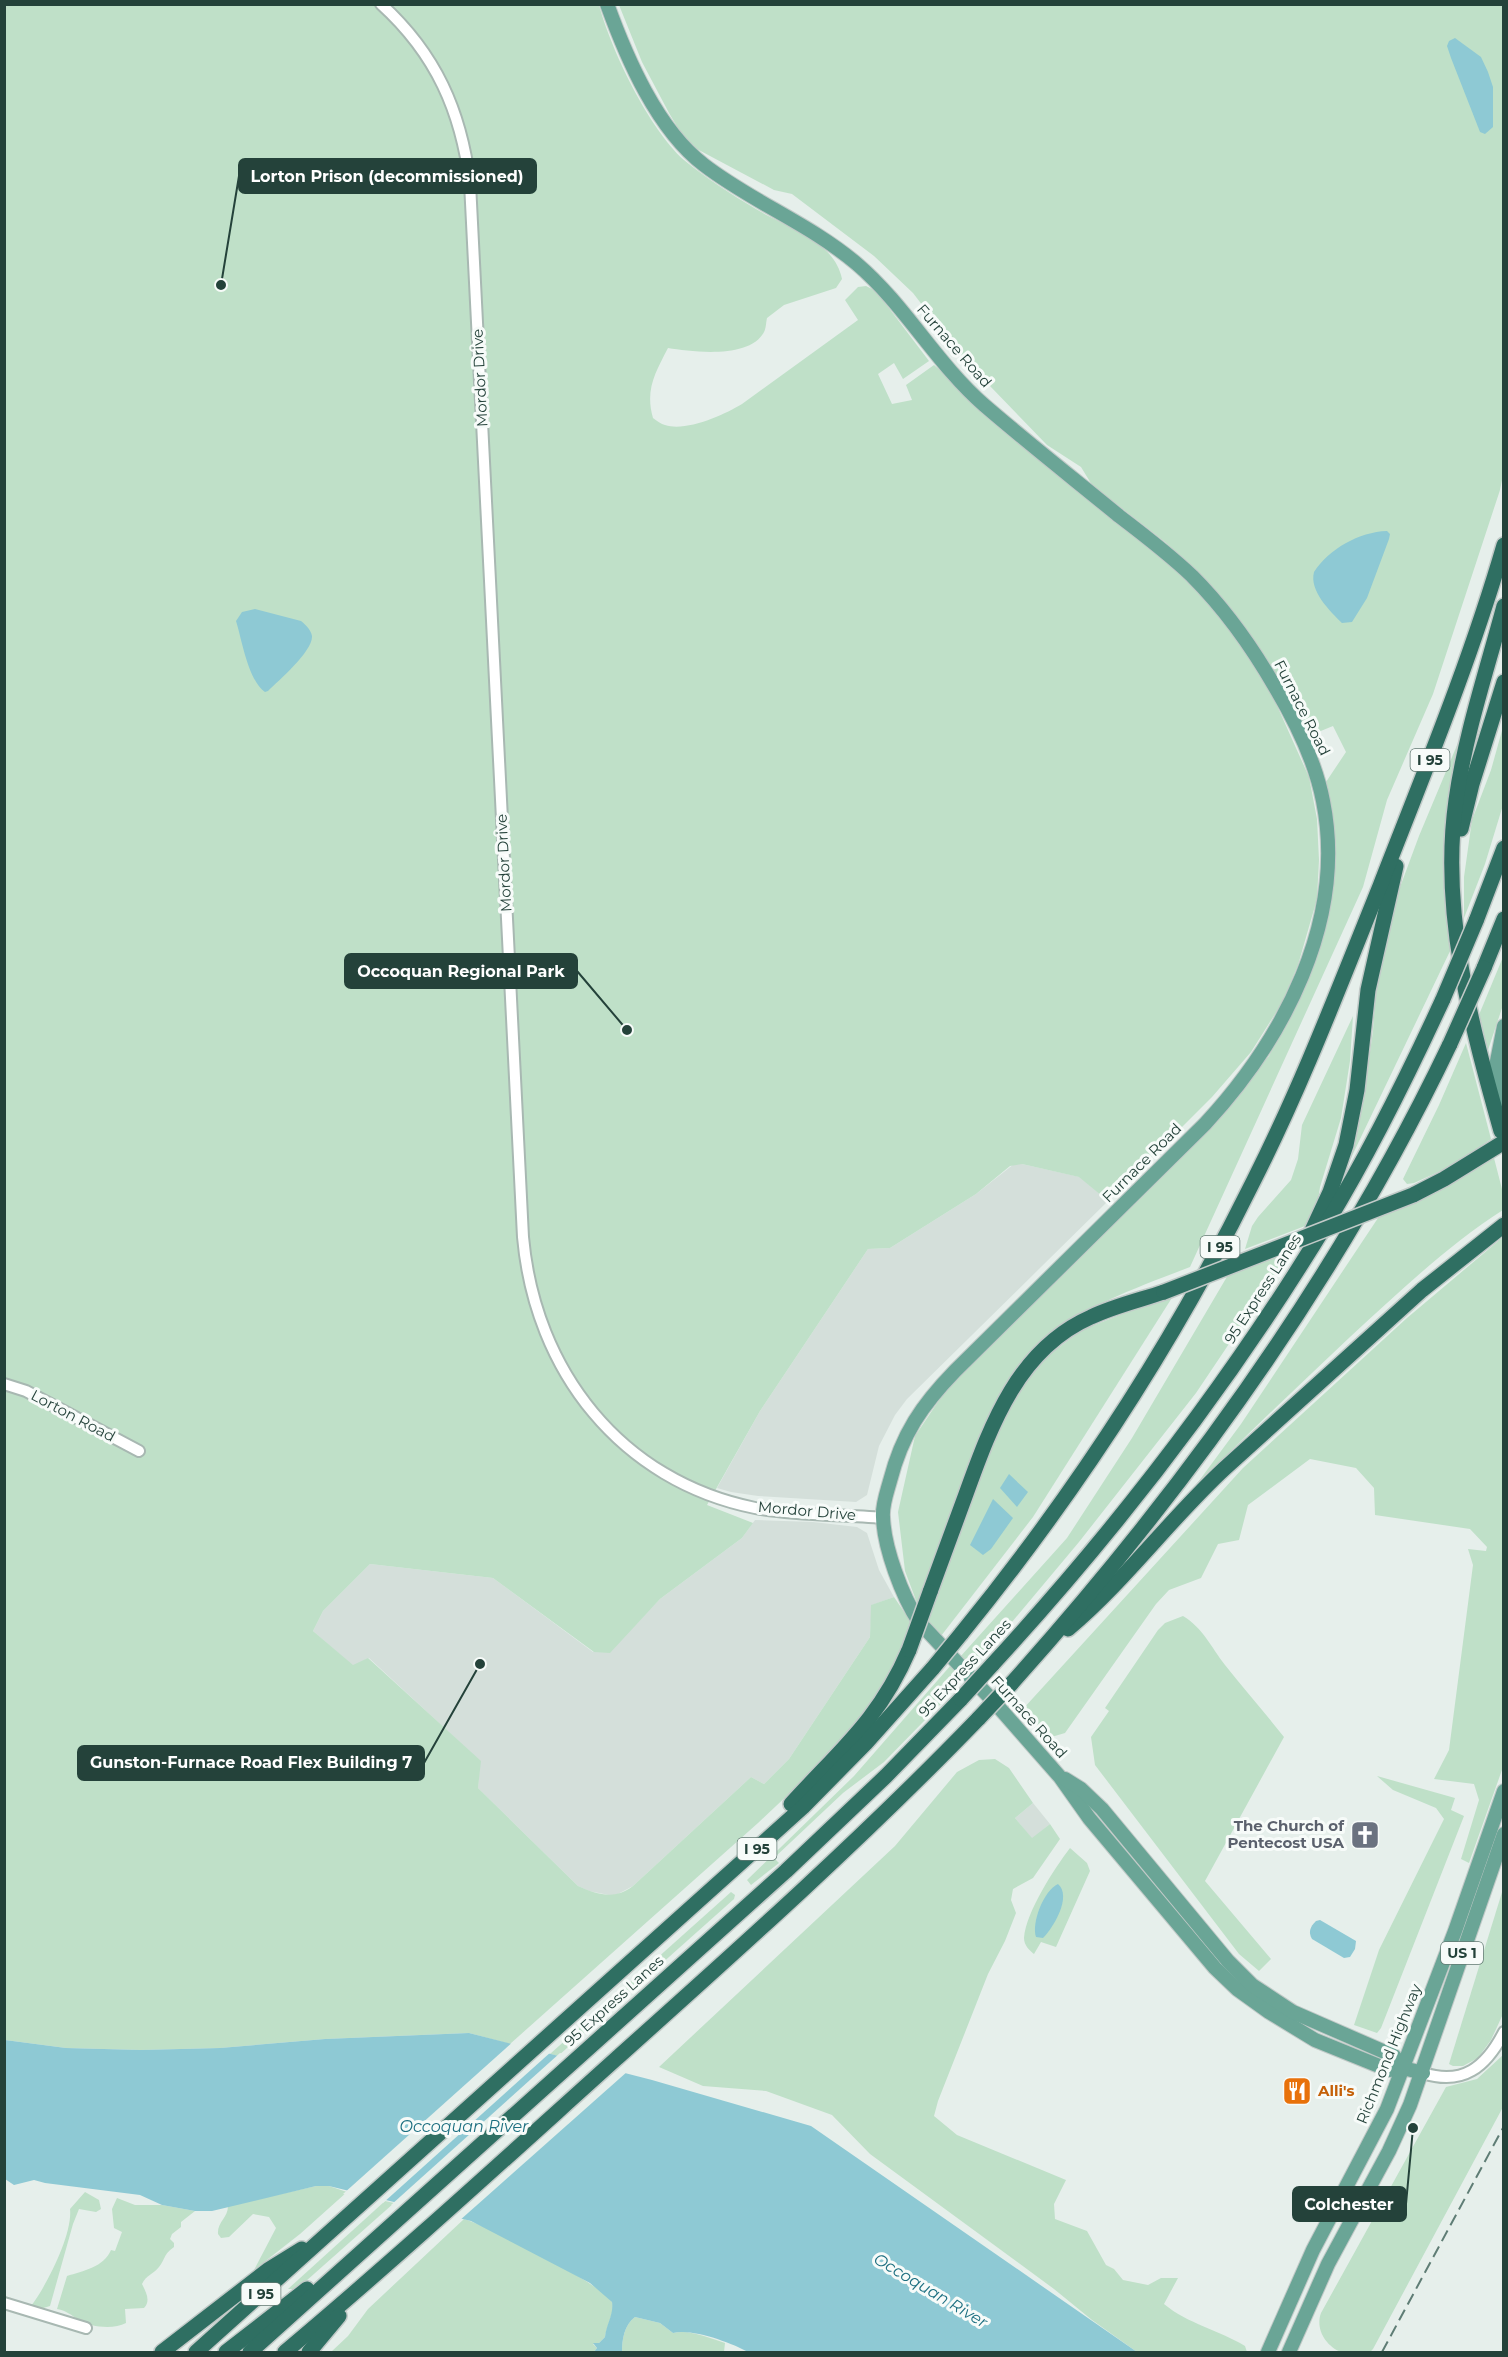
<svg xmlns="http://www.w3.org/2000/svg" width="1508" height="2357" viewBox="0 0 1508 2357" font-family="Montserrat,sans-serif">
<rect width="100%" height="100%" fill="#e6efeb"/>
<g fill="#d4dfda">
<path d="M 1014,1164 L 1022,1164 L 1080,1177 L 1108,1201 L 907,1399 L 895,1415 L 879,1446 L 867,1495 L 856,1502 L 758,1496 L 731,1492 L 717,1488 L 760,1411 L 868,1249 L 890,1248 L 976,1194 Z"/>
<path d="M 755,1520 L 813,1522 L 857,1527 L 867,1533 L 879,1570 L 894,1597 L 872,1605 L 870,1637 L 789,1759 L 764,1784 L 751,1777 L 633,1886 L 614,1896 L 589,1891 L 578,1886 L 478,1788 L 480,1761 L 369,1658 L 353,1666 L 313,1631 L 323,1611 L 370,1564 L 493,1578 L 593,1652 L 637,1623 L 660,1599 L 742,1538 Z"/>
<path d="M 1033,1803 L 1050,1824 L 1032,1839 L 1015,1818 Z"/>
</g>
<g fill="#bfe0c8">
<path d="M 5,5 L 599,5 C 611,50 649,129 684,160 C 706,178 732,195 756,209 C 787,228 834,240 842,279 L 836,288 L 784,305 L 767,318 C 766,322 766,329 764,332 C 750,359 693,352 668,348 C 655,373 645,390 653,418 C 657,421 661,424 665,425 C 686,432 724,415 742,404 L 858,320 L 845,300 L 858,287 L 866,286 L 876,291 L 929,361 L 903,379 L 894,363 L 878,374 L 892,404 L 912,400 L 906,385 L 934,365 L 1186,579 L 1207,600 L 1261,670 L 1309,777 L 1317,819 L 1319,860 L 1317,899 L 1298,965 L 1282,1003 L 1251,1052 L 1212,1097 L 1108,1201 L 1079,1177 L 1022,1164 L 1010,1166 L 976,1194 L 890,1248 L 868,1249 L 760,1411 L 707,1505 L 753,1523 L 742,1538 L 660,1599 L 610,1653 L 594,1652 L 493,1578 L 370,1564 L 323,1611 L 313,1631 L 353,1665 L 368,1658 L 481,1761 L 478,1788 L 578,1886 C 598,1895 615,1900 633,1886 L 751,1777 L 764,1784 L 789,1759 L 870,1637 L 871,1605 L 894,1597 L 911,1622 L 901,1654 L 878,1697 L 829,1756 L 758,1823 L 510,2044 L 469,2033 L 325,2039 L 220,2048 L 141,2050 L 66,2048 L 5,2040 Z"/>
<path d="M 619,5 L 1503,5 L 1503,475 L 1500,490 L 1433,694 L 1387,800 L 1363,887 L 1190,1267 C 1141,1286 1080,1307 1041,1343 C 996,1383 981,1433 960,1488 C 946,1526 931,1565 917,1603 L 905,1571 L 898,1512 L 915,1436 L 950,1384 L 1149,1190 L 1269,1056 L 1322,941 L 1335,846 L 1326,782 L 1346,752 L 1333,726 L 1311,735 L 1216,593 L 1195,570 L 1165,542 L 1092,485 L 1081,467 L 1047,445 L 962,357 L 913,293 L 874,256 L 792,194 L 774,190 L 695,148 L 681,133 L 669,113 L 642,62 Z"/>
<path d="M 1503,727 L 1503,805 L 1485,864 L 1464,918 L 1464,877 L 1472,820 L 1491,770 Z"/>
<path d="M 1460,738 L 1448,899 L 1451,949 L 1339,1183 L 1364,1094 L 1373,1031 L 1376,988 L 1396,898 L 1419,836 Z"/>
<path d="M 1503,957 L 1503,1005 L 1486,1056 L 1476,1022 Z"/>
<path d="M 1353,1016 L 1350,1061 L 1341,1118 L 1320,1187 L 1318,1200 L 1305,1226 L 1245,1249 L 1252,1226 L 1258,1217 L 1291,1180 L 1298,1159 L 1302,1125 Z"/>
<path d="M 1466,1043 L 1491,1139 L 1456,1164 L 1414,1183 L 1407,1184 L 1403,1179 L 1439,1105 Z"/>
<path d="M 1494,1158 L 1503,1193 L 1503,1210 C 1447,1246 1399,1292 1350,1337 C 1297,1387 1244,1437 1193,1489 L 1241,1424 L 1380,1215 Z"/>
<path d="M 1503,1237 L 1503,1767 L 1469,1863 L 1461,1859 L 1479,1800 L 1474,1784 L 1434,1779 L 1449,1750 L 1473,1565 L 1468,1549 L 1486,1551 L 1487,1547 L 1470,1529 L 1375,1515 L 1374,1488 L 1356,1468 L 1310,1459 L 1248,1505 L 1239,1540 L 1218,1544 L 1201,1578 L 1169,1590 L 1156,1604 L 1065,1733 L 1048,1738 L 1023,1709 L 1243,1468 L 1407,1318 Z"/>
<path d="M 1296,1244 L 1196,1393 L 1079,1542 L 971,1671 L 960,1657 L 1067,1538 L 1132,1438 L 1228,1275 Z"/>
<path d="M 1175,1293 L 1033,1517 L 941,1636 L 928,1622 L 953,1547 L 990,1450 L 1006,1413 L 1024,1385 L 1045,1358 L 1082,1330 Z"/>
<path d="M 1183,1616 C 1203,1628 1211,1647 1225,1665 C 1244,1689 1265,1713 1284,1737 L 1205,1881 L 1271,1959 L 1259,1971 L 1239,1954 L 1095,1765 L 1091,1737 L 1109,1711 L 1105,1708 L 1158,1630 L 1165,1623 Z"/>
<path d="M 951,1665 L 965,1679 L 884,1762 L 843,1793 L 774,1858 L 779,1863 L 751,1885 L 747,1880 L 854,1776 Z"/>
<path d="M 995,1759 L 1009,1768 L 1033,1803 L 1015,1818 L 1032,1838 L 1050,1824 L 1060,1839 L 1033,1878 L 1013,1889 L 1011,1900 L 1016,1913 L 1005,1941 L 988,1974 L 938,2101 L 934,2116 L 957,2135 L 1066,2180 L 1054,2204 L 1055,2219 L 1087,2231 L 1106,2265 L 1114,2269 L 1123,2280 L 1148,2285 L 1161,2278 L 1178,2278 L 1164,2304 C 1188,2324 1219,2330 1245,2346 L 1247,2352 L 1137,2352 L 1092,2320 L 1054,2289 L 870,2154 L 832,2115 L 766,2091 L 703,2086 L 659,2067 L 895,1846 L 957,1772 L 979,1760 Z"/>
<path d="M 1377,1776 L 1455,1798 L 1451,1810 L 1464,1816 L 1381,2028 L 1377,2033 L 1354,2025 L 1379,1950 L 1444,1819 L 1436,1808 L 1393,1790 Z"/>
<path d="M 1070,1848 L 1087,1863 L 1090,1871 L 1056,1947 L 1041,1942 L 1034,1954 C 1029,1950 1024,1945 1024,1938 C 1026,1912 1054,1869 1070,1848 Z"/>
<path d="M 1503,1889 L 1503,2014 L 1491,2040 L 1478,2058 L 1463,2066 L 1453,2066 L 1449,2064 Z"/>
<path d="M 731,1892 L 735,1895 L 734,1899 L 558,2056 L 550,2054 Z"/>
<path d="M 1503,2055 L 1503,2107 L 1373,2349 L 1370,2352 C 1361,2353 1349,2355 1341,2352 C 1326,2346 1315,2329 1321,2313 L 1446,2087 L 1477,2079 Z"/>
<path d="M 316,2186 L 329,2186 L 347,2192 L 300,2234 L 254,2270 L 276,2228 L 269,2217 L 253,2214 L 229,2237 L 221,2238 L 218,2234 C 217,2222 228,2218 228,2206 Z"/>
<path d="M 85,2192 L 99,2200 L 101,2209 L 96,2212 L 79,2209 L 73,2224 L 50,2306 L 40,2309 L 31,2306 C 46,2287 73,2234 70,2209 Z"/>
<path d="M 117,2198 L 135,2205 L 162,2205 L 195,2211 L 181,2222 L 181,2227 L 172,2234 L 170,2239 L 174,2243 L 174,2247 C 163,2255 166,2258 159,2267 C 154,2274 146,2275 142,2284 C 146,2292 151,2301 144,2308 L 125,2309 L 126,2323 C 113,2330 90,2327 79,2320 C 71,2315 67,2311 57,2309 L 67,2276 C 83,2271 104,2267 111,2250 L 115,2251 L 122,2232 L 114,2228 L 112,2209 Z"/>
<path d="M 385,2201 L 394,2203 L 297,2289 L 288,2289 Z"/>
<path d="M 464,2219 C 485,2225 604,2285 612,2302 C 616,2309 606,2328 605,2337 L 599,2343 L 593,2344 L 597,2348 L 594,2352 L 331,2352 L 348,2336 L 368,2309 Z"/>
<path d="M 635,2317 L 660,2323 L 673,2333 C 690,2329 709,2338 725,2343 L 724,2352 L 622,2352 C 622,2340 624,2325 635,2317 Z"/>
</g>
<g fill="#8ec9d4">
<path d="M 1455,38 L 1481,57 L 1488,72 L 1493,87 L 1493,127 L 1485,134 L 1480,132 L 1451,58 L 1447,46 L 1449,41 Z"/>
<path d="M 1387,531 L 1390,534 L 1389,539 L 1367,598 L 1352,622 L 1342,623 C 1330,611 1309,591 1314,572 C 1329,549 1359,532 1387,531 Z"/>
<path d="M 255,609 L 301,621 C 306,625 311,630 312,636 C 313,651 279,680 268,691 L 265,692 C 248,680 242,640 236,621 L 242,612 Z"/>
<path d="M 1009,1474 L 1028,1492 L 1017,1507 L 1000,1488 Z"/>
<path d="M 993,1499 L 1013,1518 L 991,1549 L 983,1555 L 970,1545 Z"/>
<path d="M 1058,1884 C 1072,1896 1054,1927 1043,1938 L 1036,1937 C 1031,1923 1044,1890 1058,1884 Z"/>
<path d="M 1320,1920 L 1356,1941 L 1355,1949 L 1350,1957 L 1344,1958 L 1312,1939 C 1308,1932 1310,1927 1316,1921 Z"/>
<path d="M 469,2033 L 652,2080 L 811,2126 L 1137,2352 L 748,2352 C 732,2343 692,2328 673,2333 L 660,2323 L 635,2317 C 624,2325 622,2340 622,2352 L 594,2352 L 597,2348 L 593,2343 L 599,2343 L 605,2337 C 606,2325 614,2314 612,2302 L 590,2283 L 471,2221 L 329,2186 L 316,2186 L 212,2211 L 195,2211 L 162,2205 L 140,2195 L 45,2183 L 34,2180 L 14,2185 L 5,2179 L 5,2040 L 66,2048 L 141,2050 L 220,2048 L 325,2039 Z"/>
</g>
<g fill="#e6efeb">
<path d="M 514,2041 L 552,2051 L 383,2203 L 343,2194 Z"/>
<path d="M 560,2053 L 628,2071 L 459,2221 L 391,2205 Z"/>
</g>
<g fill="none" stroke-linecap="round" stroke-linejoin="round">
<g stroke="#a8b8b2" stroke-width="14">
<g id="minor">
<path d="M 381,4 C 436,54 461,111 470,183 L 523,1237 C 535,1371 621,1481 755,1508 C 797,1516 841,1514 883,1518"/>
<path d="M 4,1384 L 26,1391 L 139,1451"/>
<path d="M 1423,2073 C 1463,2086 1486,2067 1504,2032"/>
<path d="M 4,2303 L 86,2328"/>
</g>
</g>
<g stroke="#c2cac8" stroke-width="16">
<g id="major">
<path d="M 607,4 C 627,59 657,129 704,165 C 752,202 810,224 857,264 C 905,305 936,363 984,405 C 1028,443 1074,479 1119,516 C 1144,535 1169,554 1192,576 C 1225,609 1252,647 1275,687 C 1296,722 1315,760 1323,801 C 1347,920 1283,1040 1205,1124 L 955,1371 C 922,1405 902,1434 890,1481 C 887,1492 882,1505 883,1517 C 884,1548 902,1596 919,1622 L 995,1703 L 1060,1777 L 1089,1818 L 1215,1968 L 1237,1989 L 1269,2012 L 1315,2040 L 1389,2070 L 1403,2068 L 1423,2073"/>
<path d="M 1498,1107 L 1497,1061 L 1504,1026"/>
<path d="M 1065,1779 L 1081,1789 L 1102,1809 L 1228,1961 L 1252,1985 L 1293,2012 L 1394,2056 L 1403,2068"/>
<path d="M 1268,2352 L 1313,2250 L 1387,2109 L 1455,1931 L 1504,1791"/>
<path d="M 1289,2352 L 1328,2264 L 1389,2151 L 1410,2105 L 1504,1834"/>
</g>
</g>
<g stroke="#c2cac8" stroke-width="18">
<g id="highway">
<path d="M 1461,829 L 1472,784 L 1504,682"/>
<path d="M 1476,921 L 1504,848"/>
<path d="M 1484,968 L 1504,919"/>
<path d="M 1501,1131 C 1471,1024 1440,912 1456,800 C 1465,735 1487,670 1504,606"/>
<path d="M 1413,1195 L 1444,1179 L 1504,1142"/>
<path d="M 1310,1235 L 1330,1192 L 1346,1145 L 1357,1090 L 1368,990 L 1396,866"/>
<path d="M 930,1592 C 942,1559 954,1526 966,1494 C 991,1425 1018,1349 1091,1317 C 1114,1306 1140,1300 1164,1292"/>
<path d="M 1068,1629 C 1125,1581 1169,1520 1224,1469 L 1422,1290 L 1504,1225"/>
<path d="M 961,1634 C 1075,1494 1174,1343 1254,1180 C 1302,1085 1340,985 1380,886 C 1424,773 1470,662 1504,545"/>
<path d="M 992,1665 C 1118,1528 1232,1380 1328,1221 C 1371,1150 1408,1075 1443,999"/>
<path d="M 1011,1684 C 1185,1490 1338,1279 1450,1044"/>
<path d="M 791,1804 C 840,1750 879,1720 909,1650"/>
<path d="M 162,2352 L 268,2270 L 302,2249"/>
<path d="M 196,2352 L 803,1807 L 866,1743 L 933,1668"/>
<path d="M 226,2352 L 307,2289"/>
<path d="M 250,2352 L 786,1871 L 886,1776 L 961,1699"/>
<path d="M 285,2352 C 398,2257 507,2157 617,2058 C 741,1947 864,1837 979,1718"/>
<path d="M 309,2352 L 339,2316"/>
</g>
</g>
<use href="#minor" stroke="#fff" stroke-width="10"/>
<use href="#major" stroke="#6aa596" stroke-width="14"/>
<use href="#highway" stroke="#2f6f62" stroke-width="15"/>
<path stroke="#5f7d75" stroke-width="2" stroke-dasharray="12 6" stroke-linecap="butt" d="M 1382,2352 L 1504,2126"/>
<g stroke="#c2cac8" stroke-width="18" stroke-linecap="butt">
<g id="highway-bridge">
<path d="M 1443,999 L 1476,921"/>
<path d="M 1450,1044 L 1484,968"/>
<path d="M 1164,1292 L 1413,1195"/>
<path d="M 909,1650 L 930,1592"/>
<path d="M 933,1668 L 961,1634"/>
<path d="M 961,1699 L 992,1665"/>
<path d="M 979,1718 L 1011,1684"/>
</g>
</g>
<use href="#highway-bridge" stroke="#2f6f62" stroke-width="15"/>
</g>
<defs>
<g id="church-square" transform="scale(1.5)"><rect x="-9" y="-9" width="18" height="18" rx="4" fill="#6b7280" stroke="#f7fbf9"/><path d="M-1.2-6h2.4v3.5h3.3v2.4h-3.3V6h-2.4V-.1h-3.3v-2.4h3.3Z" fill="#fff"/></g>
<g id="restaurant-square" transform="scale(1.5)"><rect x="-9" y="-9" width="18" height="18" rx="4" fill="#e8710a" stroke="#f7fbf9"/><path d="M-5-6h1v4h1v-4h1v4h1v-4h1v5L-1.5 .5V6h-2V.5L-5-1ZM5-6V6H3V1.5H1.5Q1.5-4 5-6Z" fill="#fff"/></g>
</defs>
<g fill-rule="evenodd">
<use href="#church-square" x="1365" y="1835"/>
<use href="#restaurant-square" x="1297" y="2091"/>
</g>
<g text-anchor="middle" stroke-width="6" stroke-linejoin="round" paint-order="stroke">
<g fill="#f7fbf9" stroke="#637a73" stroke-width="1.5">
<rect x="1410.5" y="749" width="39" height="22" rx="4.5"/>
<rect x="1200.5" y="1236" width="39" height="22" rx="4.5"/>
<rect x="737.5" y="1838" width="39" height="22" rx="4.5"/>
<rect x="1441" y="1942" width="42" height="22" rx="4.5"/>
<rect x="241.5" y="2283" width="39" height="22" rx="4.5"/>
</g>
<g font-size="14" font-weight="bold" fill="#24423a">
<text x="1430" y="765">I 95</text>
<text x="1220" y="1252">I 95</text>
<text x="757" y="1854">I 95</text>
<text x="1462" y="1958">US 1</text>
<text x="261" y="2299">I 95</text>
</g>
<g font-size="15" fill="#24423a" stroke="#f7fbf9">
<text transform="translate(954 346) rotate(49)" y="5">Furnace Road</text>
<text transform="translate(480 378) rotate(-93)" y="5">Mordor Drive</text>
<text transform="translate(1302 708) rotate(63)" y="5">Furnace Road</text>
<text transform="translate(504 863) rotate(-93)" y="5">Mordor Drive</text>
<text transform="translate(1142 1163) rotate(-45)" y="5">Furnace Road</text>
<text transform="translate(1263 1289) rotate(-57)" y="5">95 Express Lanes</text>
<text transform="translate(73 1416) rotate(28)" y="5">Lorton Road</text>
<text transform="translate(807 1511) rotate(5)" y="5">Mordor Drive</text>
<text transform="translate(965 1668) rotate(-47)" y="5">95 Express Lanes</text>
<text transform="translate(1029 1717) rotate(48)" y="5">Furnace Road</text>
<text transform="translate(614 2001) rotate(-42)" y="5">95 Express Lanes</text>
<text transform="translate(1389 2054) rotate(-68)" y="5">Richmond Highway</text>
</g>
<g font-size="15" font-weight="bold" fill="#5b616d" stroke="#f7fbf9" text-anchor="end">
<text x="1344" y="1831">The Church of<tspan x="1344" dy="17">Pentecost USA</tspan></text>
</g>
<g font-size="15" font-weight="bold" fill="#c56008" stroke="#f7fbf9" text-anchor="start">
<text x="1318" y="2096">Alli's</text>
</g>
<g font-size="16" font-style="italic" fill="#1c6f80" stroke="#f7fbf9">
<text x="464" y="2132">Occoquan River</text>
<text transform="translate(931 2290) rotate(31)" y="6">Occoquan River</text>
</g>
</g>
<path fill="none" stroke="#24423a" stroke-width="2" d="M221 285L239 176M627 1030L577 971M480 1664L424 1763M1413 2128L1406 2204"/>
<g fill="#24423a" stroke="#f7fbf9" stroke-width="2">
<circle cx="221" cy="285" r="6"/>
<circle cx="627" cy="1030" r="6"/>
<circle cx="480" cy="1664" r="6"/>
<circle cx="1413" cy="2128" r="6"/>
</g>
<g fill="#24423a" stroke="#24423a" stroke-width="2">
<rect x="239" y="159" width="297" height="34" rx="6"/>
<rect x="345" y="954" width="232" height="34" rx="6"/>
<rect x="78" y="1746" width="346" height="34" rx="6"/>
<rect x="1293" y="2187" width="113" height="34" rx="6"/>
</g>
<g font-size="16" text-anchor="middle" font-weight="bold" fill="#fff">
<text x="387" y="182">Lorton Prison (decommissioned)</text>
<text x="461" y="977">Occoquan Regional Park</text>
<text x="251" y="1768">Gunston-Furnace Road Flex Building 7</text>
<text x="1349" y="2210">Colchester</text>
</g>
<rect width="1508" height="2357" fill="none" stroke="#24423a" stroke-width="12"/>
</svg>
